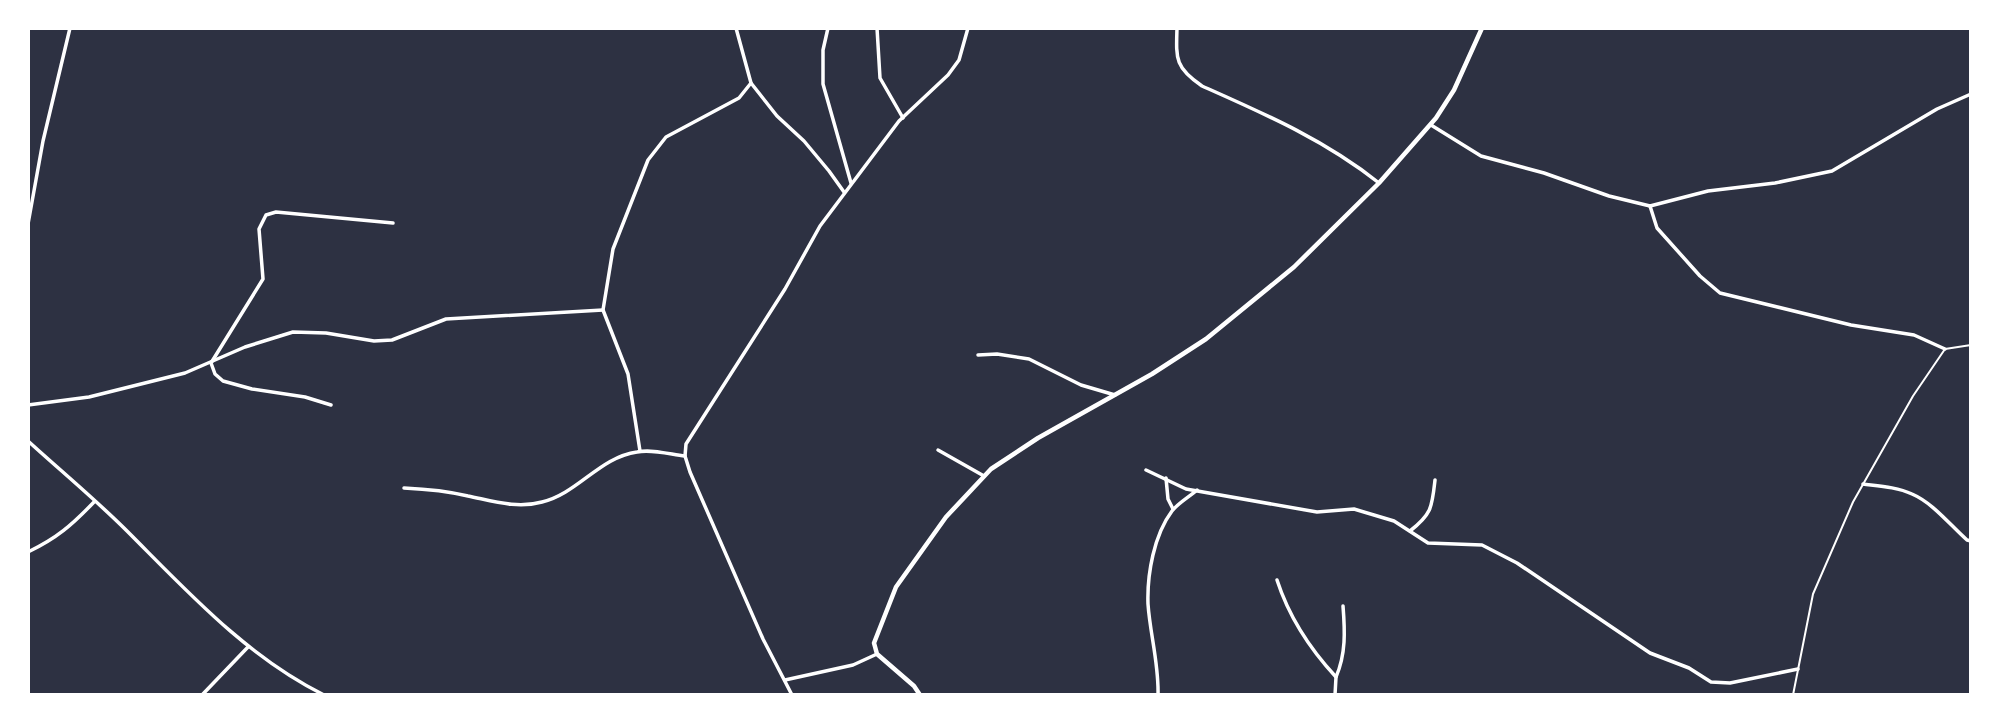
<svg xmlns="http://www.w3.org/2000/svg" width="1999" height="723" viewBox="0 0 1999 723" font-family="'PT Sans',sans-serif">
<rect width="100%" height="100%" fill="#2d3142"/>
<g fill="none" stroke-linecap="round" stroke-linejoin="round">
<path stroke="#fff" stroke-width="2" d="M 1793,695 L 1813,594 L 1853,502 L 1913,396 L 1945,349 L 1971,345"/>
<g stroke="#fff" stroke-width="3.5">
<path d="M 736,28 L 751,83 L 777,116 L 804,141 L 829,171 L 844,192"/>
<path d="M 828,28 L 823,50 L 823,84 L 851,183"/>
<path d="M 877,28 L 880,78 L 903,118"/>
<path d="M 1177,28 C 1176,59 1175,68 1202,86 C 1265,114 1325,140 1379,183"/>
<path d="M 1971,58 L 1971,66"/>
<path d="M 1431,125 L 1481,156 L 1544,173 L 1609,196 L 1650,206 L 1708,191 L 1775,183 L 1832,171 L 1937,109 L 1971,94"/>
<path d="M 1650,206 L 1657,228 L 1700,276 L 1720,293 L 1851,325 L 1914,335 L 1945,349"/>
<path d="M 28,224 L 43,141 L 70,28"/>
<path d="M 978,355 L 997,354 L 1029,359 L 1081,385 L 1115,395"/>
<path d="M 28,405 L 89,397 L 185,373 L 245,347 L 293,332 L 326,333 L 374,341 L 392,340 L 446,319 L 603,310"/>
<path d="M 331,405 L 305,397 L 252,389 L 223,381 L 215,374 L 211,363 L 263,279 L 259,229 L 266,215 L 276,212 L 393,223"/>
<path d="M 28,441 C 61,471 96,500 127,531 C 188,592 246,656 324,695"/>
<path d="M 938,450 L 984,476"/>
<path d="M 640,451 L 628,374 L 603,310 L 613,249 L 648,160 L 666,137 L 739,98 L 751,83"/>
<path d="M 1146,470 L 1186,489 L 1317,512 L 1354,509 L 1394,521 L 1428,543 L 1482,545 L 1517,563 L 1650,653 L 1689,668 L 1711,682 L 1730,683 L 1798,669"/>
<path d="M 1166,478 L 1168,499 L 1173,509"/>
<path d="M 1863,484 C 1879,486 1897,487 1912,494 C 1933,503 1950,525 1967,540 L 1971,541"/>
<path d="M 404,488 C 426,489 447,491 468,496 C 493,501 517,509 542,502 C 577,494 600,457 637,452 C 652,449 669,454 685,456"/>
<path d="M 1410,531 C 1432,514 1432,507 1435,480"/>
<path d="M 28,552 C 57,538 72,525 94,502"/>
<path d="M 1277,580 C 1289,617 1310,649 1336,677 L 1335,695"/>
<path d="M 1336,677 C 1346,654 1345,631 1343,606"/>
<path d="M 785,680 L 853,665 L 877,654"/>
<path d="M 202,695 L 248,647"/>
<path d="M 792,695 L 763,639 L 690,472 L 685,456 L 686,444 L 785,289 L 820,226 L 899,121 L 948,75 L 959,60 L 968,28"/>
<path d="M 1158,695 C 1159,664 1150,634 1148,604 C 1147,574 1154,535 1172,511 C 1178,503 1189,497 1197,490"/>
</g>
<path stroke="#fff" stroke-width="4.5" d="M 920,695 L 914,686 L 877,654 L 874,643 L 896,587 L 946,517 L 991,469 L 1038,438 L 1152,374 L 1206,339 L 1294,267 L 1379,183 L 1436,118 L 1454,90 L 1482,28"/>
</g>
<rect width="1999" height="723" fill="none" stroke="#ffffff" stroke-width="60"/>
</svg>
